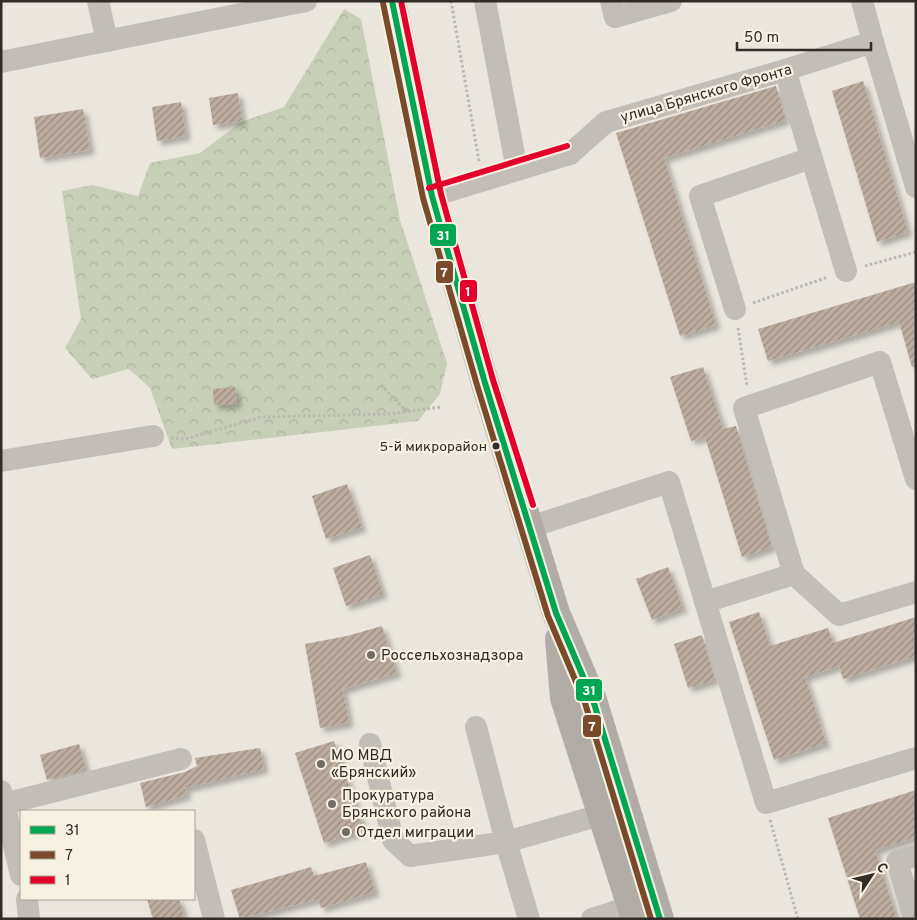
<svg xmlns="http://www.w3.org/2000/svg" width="917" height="920" viewBox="0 0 917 920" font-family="Overpass,sans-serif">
<defs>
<pattern id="forest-crowns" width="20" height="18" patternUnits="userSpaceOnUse" patternTransform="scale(1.25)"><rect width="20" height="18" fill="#c8cfb8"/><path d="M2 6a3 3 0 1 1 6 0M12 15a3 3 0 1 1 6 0" fill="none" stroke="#acb29e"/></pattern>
<pattern id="building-hatch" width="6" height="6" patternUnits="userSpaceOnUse" patternTransform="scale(1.25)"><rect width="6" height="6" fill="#bdaca0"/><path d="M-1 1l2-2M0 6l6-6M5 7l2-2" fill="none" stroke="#9a8c82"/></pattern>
<filter id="shadow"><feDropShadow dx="4.5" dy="4.5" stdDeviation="2.5" flood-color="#0004"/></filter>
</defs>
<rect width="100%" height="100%" fill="#eae6dd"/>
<path fill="url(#forest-crowns)" d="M 344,9 L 361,19 L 400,220 L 447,363 L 440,394 L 418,421 L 172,449 L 150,388 L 129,369 L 92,379 L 65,348 L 81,319 L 62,191 L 92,185 L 138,196 L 150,163 L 200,153 L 241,122 L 284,107 Z"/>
<g fill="url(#building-hatch)" filter="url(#shadow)">
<path d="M 863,81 L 908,232 L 877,242 L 832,91 Z"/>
<path d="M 776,86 L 786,120 L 664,158 L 716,325 L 680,336 L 616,133 Z"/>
<path d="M 238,93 L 242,121 L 213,125 L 209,98 Z"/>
<path d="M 181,102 L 186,136 L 157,141 L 152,107 Z"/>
<path d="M 83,109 L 90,150 L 40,158 L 34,117 Z"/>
<path d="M 916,282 L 916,367 L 912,367 L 899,322 L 768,361 L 758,329 Z"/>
<path d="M 703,367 L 723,429 L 736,426 L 772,547 L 742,557 L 705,437 L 691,441 L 670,377 Z"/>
<path d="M 235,387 L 237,404 L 214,405 L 213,389 Z"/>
<path d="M 347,484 L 362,527 L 326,539 L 312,496 Z"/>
<path d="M 370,555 L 383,594 L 346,606 L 333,568 Z"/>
<path d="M 668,567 L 683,608 L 652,620 L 636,579 Z"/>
<path d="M 759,612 L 770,646 L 828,628 L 833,643 L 916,617 L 916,656 L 843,679 L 839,666 L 805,677 L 826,743 L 774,760 L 729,622 Z"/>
<path d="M 382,626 L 397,673 L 343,689 L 349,723 L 320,728 L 305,644 L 347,636 Z"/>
<path d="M 702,635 L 715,680 L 688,688 L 674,644 Z"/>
<path d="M 334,741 L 364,830 L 324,843 L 295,753 Z"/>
<path d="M 79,744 L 86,770 L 47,780 L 40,755 Z"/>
<path d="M 260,748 L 264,769 L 185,788 L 187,795 L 146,807 L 140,783 L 185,772 L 197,766 L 195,758 Z"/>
<path d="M 916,790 L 916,837 L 875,850 L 897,919 L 860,919 L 828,818 Z"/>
<path d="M 366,862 L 375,892 L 321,908 L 318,899 L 240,919 L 231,890 L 311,867 L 314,876 Z"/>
<path d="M 147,899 L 179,899 L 185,919 L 153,919 Z"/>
</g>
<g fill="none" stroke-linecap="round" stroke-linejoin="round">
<g stroke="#bbb6b0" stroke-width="3" stroke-dasharray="2.5 2.5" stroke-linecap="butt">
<path d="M 451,1 L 479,161"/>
<path d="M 865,266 L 916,252"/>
<path d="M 753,303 L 828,277"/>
<path d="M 738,328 L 747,386"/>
<path d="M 381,385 L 407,412"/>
<path d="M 171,438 L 185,439 L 262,417 L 391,414 L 441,407"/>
<path d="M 770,820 L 798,919"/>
</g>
<g stroke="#c2bdb7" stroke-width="22">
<path d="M 98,1 L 107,41"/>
<path d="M 485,1 L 517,170"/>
<path d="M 611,1 L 615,17 L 671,1"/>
<path d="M 862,1 L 873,42"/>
<path d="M 1,62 L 306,1"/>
<path d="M 785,70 L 846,271"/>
<path d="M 432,196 L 570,154 L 606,122 L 785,70 L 873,42 L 916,187"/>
<path d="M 735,309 L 700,196 L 811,158"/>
<path d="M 1,461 L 153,436"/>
<path d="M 530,527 L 669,482 L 766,803 L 916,758"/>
<path d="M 794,574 L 744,408 L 880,362 L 916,479"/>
<path d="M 705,602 L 794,574 L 839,615 L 916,592"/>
<path d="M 476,727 L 506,842 L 618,810"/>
<path d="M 370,744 L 393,840 L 410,856 L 506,842 L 529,919"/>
<path d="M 1,791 L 21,875"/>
<path d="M 4,804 L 181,759"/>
<path d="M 194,840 L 214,919"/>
<path d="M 27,899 L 29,919"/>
<path d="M 592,919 L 646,902"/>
<path d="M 914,919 L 897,861 L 916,856"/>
</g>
<g stroke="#b1aca6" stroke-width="28">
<path d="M 392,1 L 432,196 L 485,383 L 556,613 L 593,700 L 660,919"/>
<path d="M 559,639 L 564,698 L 635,919"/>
</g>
<g stroke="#f7f1e4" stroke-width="10">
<path id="bus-1" d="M 392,1 L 432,196 L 485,383 L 556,613 L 593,700 L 660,919"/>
</g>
<g stroke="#f7f1e4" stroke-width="10">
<path id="bus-2" d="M 383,3 L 423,198 L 477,385 L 548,616 L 585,703 L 651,919"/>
</g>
<g stroke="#f7f1e4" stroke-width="10">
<g id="bus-3">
<path d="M 401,1 L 441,194 L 493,380 L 533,505"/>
<path d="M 429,188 L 567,146"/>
</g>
</g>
<use href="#bus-1" stroke="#00a651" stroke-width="6"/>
<use href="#bus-2" stroke="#7a4b2a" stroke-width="6"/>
<use href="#bus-3" stroke="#e4002b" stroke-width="6"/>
</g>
<circle fill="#322b26" stroke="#f7f1e4" stroke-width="2" cx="496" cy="446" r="4.5"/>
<g fill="#726c66" stroke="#f7f1e4" stroke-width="2">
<circle cx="371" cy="655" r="5"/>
<circle cx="321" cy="764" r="5"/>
<circle cx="332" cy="804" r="5"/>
<circle cx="346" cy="832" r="5"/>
</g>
<g text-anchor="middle" stroke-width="4.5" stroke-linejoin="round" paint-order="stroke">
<g font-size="14" fill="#322b26" stroke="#f7f1e4" text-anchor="end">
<text x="487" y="451">5-й микрорайон</text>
</g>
<g font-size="15" fill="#322b26" stroke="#f7f1e4">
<text transform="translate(706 93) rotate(-16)" y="5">улица Брянского Фронта</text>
</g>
<g font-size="15" fill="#322b26" stroke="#f7f1e4" text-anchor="start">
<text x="381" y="660">Россельхознадзора</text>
<text x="331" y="760">МО МВД<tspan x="331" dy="17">«Брянский»</tspan></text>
<text x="342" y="800">Прокуратура<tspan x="342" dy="17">Брянского района</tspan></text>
<text x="356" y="837">Отдел миграции</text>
</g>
</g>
<g stroke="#f7f1e4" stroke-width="2">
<rect x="429" y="223" width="28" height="24" rx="5" fill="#00a651"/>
<rect x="435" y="260" width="19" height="24" rx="5" fill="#7a4b2a"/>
<rect x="459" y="279" width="19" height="24" rx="5" fill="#e4002b"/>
<rect x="575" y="678" width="28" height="24" rx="5" fill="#00a651"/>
<rect x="582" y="714" width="20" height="24" rx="5" fill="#7a4b2a"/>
</g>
<g font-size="14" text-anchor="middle" font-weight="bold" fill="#fff">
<text x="443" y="240">31</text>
<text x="444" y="277">7</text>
<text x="468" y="296">1</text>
<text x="589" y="695">31</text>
<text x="592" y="731">7</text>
</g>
<rect width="917" height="920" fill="none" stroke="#322b26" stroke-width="5"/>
<rect x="20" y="810" width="175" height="90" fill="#f7f1e4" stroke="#a8a298"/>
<rect x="30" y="826" width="25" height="8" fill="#00a651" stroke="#a8a298"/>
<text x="65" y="835" font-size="15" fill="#322b26">31</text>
<rect x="30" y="851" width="25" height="8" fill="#7a4b2a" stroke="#a8a298"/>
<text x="65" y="860" font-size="15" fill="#322b26">7</text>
<rect x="30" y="876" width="25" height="8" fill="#e4002b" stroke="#a8a298"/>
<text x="65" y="885" font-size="15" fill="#322b26">1</text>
<g transform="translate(872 875) rotate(55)" stroke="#f7f1e4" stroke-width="4" paint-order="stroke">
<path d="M0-4L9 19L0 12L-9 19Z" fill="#322b26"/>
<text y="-8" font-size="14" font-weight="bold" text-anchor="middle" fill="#322b26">С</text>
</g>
<path d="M737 42v8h134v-8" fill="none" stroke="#322b26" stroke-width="2.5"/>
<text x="744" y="42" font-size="15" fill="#322b26" stroke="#f7f1e4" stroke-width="4" paint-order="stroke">50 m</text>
</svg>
